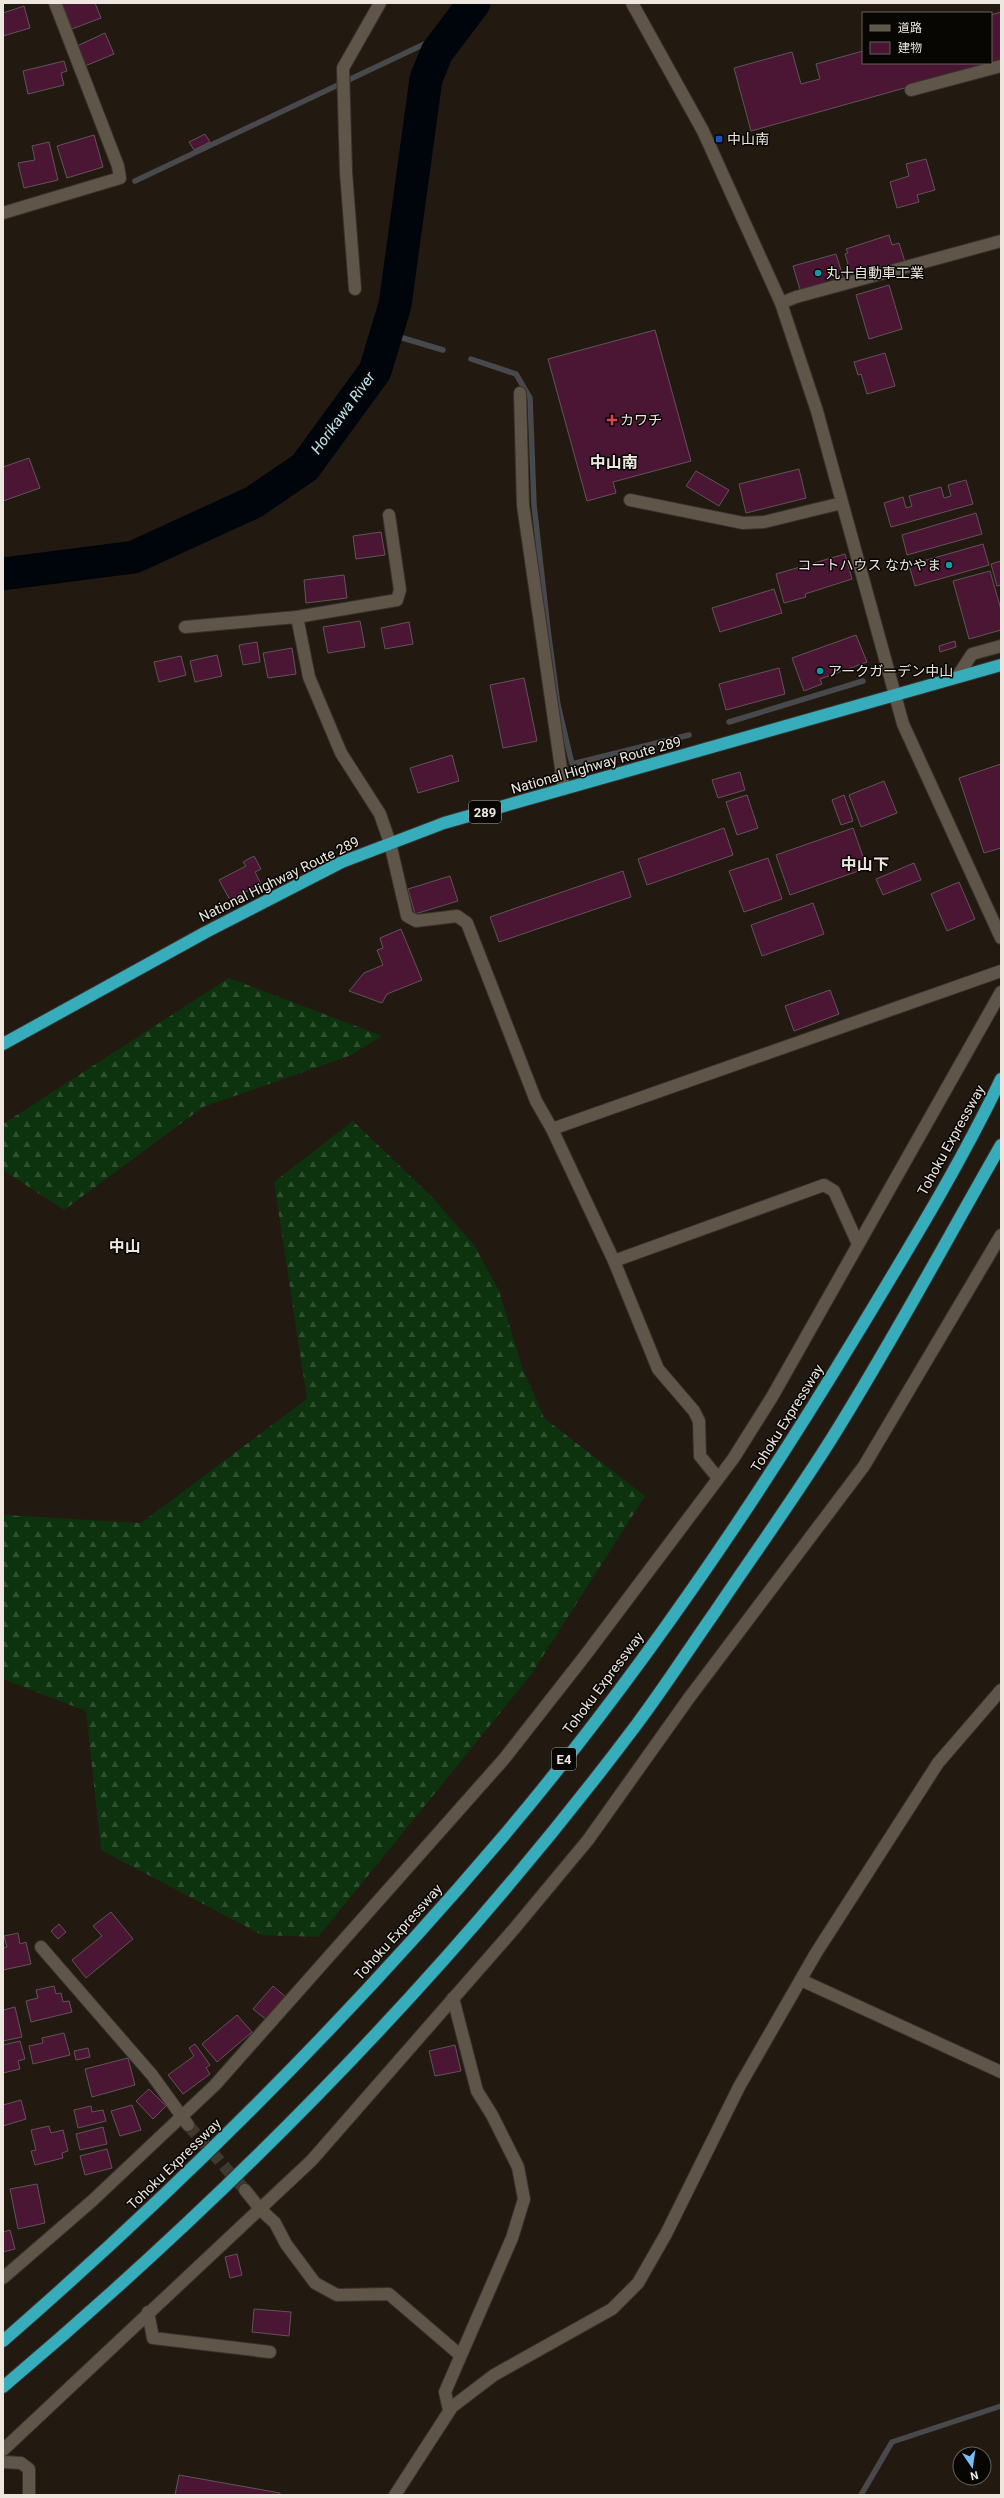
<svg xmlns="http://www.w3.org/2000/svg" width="1004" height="2498" viewBox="0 0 1004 2498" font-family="Roboto,'Noto Sans JP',sans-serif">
<defs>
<pattern id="forest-firs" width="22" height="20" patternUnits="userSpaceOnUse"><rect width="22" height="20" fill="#0d320e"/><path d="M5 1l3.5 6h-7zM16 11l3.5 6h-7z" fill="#315031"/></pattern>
</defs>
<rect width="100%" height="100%" fill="#221a10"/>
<g fill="url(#forest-firs)">
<path d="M 229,978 L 382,1036 L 349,1056 L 203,1107 L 64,1210 L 3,1170 L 3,1124 Z"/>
<path d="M 353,1121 L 434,1199 L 474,1245 L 499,1291 L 522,1367 L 544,1418 L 645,1496 L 530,1676 L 318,1937 L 262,1935 L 101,1850 L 86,1711 L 3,1679 L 3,1515 L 141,1523 L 307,1399 L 274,1182 Z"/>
</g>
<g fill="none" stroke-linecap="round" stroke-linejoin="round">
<g stroke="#47494c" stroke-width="5.5">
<path d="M 135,181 L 454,30"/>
<path d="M 386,333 L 443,350"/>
<path d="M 471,359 L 516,374 L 530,398 L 534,505 L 548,630 L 558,705 L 572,764 L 689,735"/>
<path d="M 729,722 L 863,681"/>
<path d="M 861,2495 L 892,2442 L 1001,2406"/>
</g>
<path stroke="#00050c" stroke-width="33" d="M 3,574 L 134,557 L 254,502 L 305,467 L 375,371 L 395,305 L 426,79 L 437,52 L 474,3"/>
</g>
<g fill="#4a1633" stroke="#62535a">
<path d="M 62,3 L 95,3 L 101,18 L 72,29 Z"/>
<path d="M 24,6 L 30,28 L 3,36 L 3,13 Z"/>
<path d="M 1001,12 L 1001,61 L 751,131 L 734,68 L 792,52 L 801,84 L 820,79 L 816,64 L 863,51 L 863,63 L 991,63 L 991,15 Z"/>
<path d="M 105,33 L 114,54 L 85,66 L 77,46 Z"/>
<path d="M 64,61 L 67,71 L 61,73 L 64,85 L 28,94 L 23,71 Z"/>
<path d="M 205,134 L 210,142 L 194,150 L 189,142 Z"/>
<path d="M 94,135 L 103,167 L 67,178 L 57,146 Z"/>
<path d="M 49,142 L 58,180 L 24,188 L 18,163 L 35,160 L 32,146 Z"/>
<path d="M 926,159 L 935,190 L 917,195 L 919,202 L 897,208 L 890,182 L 909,176 L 906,164 Z"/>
<path d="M 889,235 L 892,245 L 899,243 L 905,262 L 850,279 L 846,265 L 848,264 L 845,254 L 848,253 L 846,249 Z"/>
<path d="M 836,254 L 844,280 L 801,293 L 793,266 Z"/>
<path d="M 889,285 L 902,329 L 869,339 L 856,295 Z"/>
<path d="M 655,330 L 691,461 L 613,482 L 616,493 L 587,501 L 548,359 Z"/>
<path d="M 885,353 L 895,386 L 867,394 L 861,374 L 858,375 L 854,362 Z"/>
<path d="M 29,458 L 40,488 L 3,501 L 3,467 Z"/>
<path d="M 799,469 L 806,498 L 746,513 L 739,484 Z"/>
<path d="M 696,471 L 729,490 L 719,506 L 686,486 Z"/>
<path d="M 966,480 L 973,504 L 891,527 L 884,503 L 903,497 L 906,508 L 912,506 L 909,496 L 941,487 L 944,498 L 951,496 L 948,485 Z"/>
<path d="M 976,513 L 982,534 L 907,555 L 902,535 Z"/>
<path d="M 381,532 L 385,555 L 356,559 L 353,536 Z"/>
<path d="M 983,544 L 989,565 L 915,586 L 909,565 Z"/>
<path d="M 845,554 L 852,579 L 805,594 L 806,597 L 784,603 L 776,574 Z"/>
<path d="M 1001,561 L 1001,585 L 997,586 L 991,564 Z"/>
<path d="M 990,571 L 1001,610 L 1001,630 L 969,639 L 953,581 Z"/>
<path d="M 344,575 L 347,598 L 306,603 L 304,580 Z"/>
<path d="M 774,589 L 782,613 L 720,632 L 712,608 Z"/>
<path d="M 360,621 L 365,647 L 328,653 L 323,627 Z"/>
<path d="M 409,622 L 413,644 L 385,649 L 381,628 Z"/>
<path d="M 856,635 L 867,662 L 820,679 L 822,684 L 804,691 L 792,658 Z"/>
<path d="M 955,641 L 956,647 L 940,652 L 939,646 Z"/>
<path d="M 257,642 L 260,662 L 243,665 L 239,645 Z"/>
<path d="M 292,648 L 296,674 L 268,678 L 263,653 Z"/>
<path d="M 217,655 L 222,676 L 195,682 L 190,661 Z"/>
<path d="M 181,656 L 186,675 L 159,682 L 154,662 Z"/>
<path d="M 779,668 L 785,694 L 726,710 L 719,684 Z"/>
<path d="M 524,678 L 537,741 L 503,748 L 490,685 Z"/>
<path d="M 452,755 L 459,781 L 418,793 L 410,768 Z"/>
<path d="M 1001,764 L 1001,848 L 984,853 L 959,778 Z"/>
<path d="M 740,772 L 745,790 L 718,798 L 712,780 Z"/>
<path d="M 884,781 L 897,813 L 861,827 L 849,795 Z"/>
<path d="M 747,795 L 758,828 L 737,835 L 726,802 Z"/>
<path d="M 844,795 L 853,821 L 841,825 L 832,800 Z"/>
<path d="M 724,828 L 733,855 L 647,885 L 638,859 Z"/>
<path d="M 853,828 L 867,868 L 790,895 L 776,855 Z"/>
<path d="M 254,856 L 261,869 L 255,872 L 261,884 L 230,900 L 219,880 L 246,866 L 243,862 Z"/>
<path d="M 768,858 L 782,899 L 744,912 L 729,871 Z"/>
<path d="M 914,863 L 921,880 L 883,895 L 876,879 Z"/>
<path d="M 623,871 L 631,897 L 499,942 L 490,917 Z"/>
<path d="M 450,876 L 458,901 L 415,914 L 408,889 Z"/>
<path d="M 959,882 L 975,919 L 947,931 L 931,894 Z"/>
<path d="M 813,903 L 824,934 L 762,956 L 751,925 Z"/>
<path d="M 401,929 L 422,980 L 387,994 L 382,1003 L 349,991 L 364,973 L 383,965 L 377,950 L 383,948 L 380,938 Z"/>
<path d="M 830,990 L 839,1014 L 794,1031 L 785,1006 Z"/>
<path d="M 111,1912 L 133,1939 L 86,1978 L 72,1960 L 102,1936 L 93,1926 Z"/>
<path d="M 59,1924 L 66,1932 L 58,1939 L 51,1931 Z"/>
<path d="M 18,1933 L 20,1944 L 26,1942 L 31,1964 L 3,1970 L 3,1948 L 7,1947 L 4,1936 Z"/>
<path d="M 54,1986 L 56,1994 L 61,1993 L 63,2002 L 69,2001 L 72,2012 L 31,2022 L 26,2001 L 38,1998 L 36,1990 Z"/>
<path d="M 273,1986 L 288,1999 L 268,2021 L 253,2009 Z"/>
<path d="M 15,2007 L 22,2037 L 3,2041 L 3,2010 Z"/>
<path d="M 237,2015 L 252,2032 L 217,2062 L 202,2044 Z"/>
<path d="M 64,2033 L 70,2055 L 33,2064 L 29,2046 L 43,2043 L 42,2038 Z"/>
<path d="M 20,2041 L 25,2059 L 18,2061 L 20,2069 L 3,2073 L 3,2045 Z"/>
<path d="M 195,2044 L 210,2065 L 206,2068 L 210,2074 L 183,2094 L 168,2075 L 194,2056 L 189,2048 Z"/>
<path d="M 455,2045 L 461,2071 L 435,2076 L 429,2051 Z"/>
<path d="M 88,2048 L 90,2057 L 76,2060 L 74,2051 Z"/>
<path d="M 128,2058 L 135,2085 L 92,2097 L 85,2069 Z"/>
<path d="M 149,2089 L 166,2106 L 153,2119 L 136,2101 Z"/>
<path d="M 21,2100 L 26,2119 L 3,2126 L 3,2105 Z"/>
<path d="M 132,2105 L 141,2130 L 120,2136 L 111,2111 Z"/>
<path d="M 91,2106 L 92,2112 L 103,2110 L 106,2121 L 78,2128 L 74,2110 Z"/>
<path d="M 49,2126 L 51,2133 L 63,2130 L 68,2151 L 62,2153 L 63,2158 L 35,2165 L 31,2151 L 36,2150 L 31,2130 Z"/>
<path d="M 103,2127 L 107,2144 L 80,2150 L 76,2134 Z"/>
<path d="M 107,2149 L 112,2168 L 85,2175 L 80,2156 Z"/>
<path d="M 37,2184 L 45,2223 L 18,2229 L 10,2189 Z"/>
<path d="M 10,2230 L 15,2249 L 3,2252 L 3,2232 Z"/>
<path d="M 237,2254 L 242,2275 L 230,2278 L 225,2257 Z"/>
<path d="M 254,2309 L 291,2312 L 289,2336 L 252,2332 Z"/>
<path d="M 179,2475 L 280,2493 L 280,2495 L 175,2495 Z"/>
</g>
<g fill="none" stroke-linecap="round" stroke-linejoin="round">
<path stroke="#40392f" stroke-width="12" stroke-dasharray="12 6" stroke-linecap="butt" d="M 188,2125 L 245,2190"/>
<g stroke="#38322e" stroke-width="14">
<g id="minor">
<path d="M 632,3 L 703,131 L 781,303 L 817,411 L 903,724 L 1001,938"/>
<path d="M 911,90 L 1001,66"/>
<path d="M 3,213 L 120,178 L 118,166 L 55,3"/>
<path d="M 355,289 L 346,172 L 343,68 L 380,3"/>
<path d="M 781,303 L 796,297 L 1001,241"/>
<path d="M 520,393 L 523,505 L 564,789"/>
<path d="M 630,500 L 743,523 L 764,522 L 842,503"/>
<path d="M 297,617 L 309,677 L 341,753 L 380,814 L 390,843 L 407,916 L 416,921 L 457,916 L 467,923 L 536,1101 L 552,1129 L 614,1261 L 658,1369 L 694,1411 L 699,1421 L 700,1456 L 718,1478"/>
<path d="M 185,627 L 297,617 L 397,600 L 400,590 L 389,515"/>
<path d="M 957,677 L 972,654 L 1001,646"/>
<path d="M 552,1129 L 1001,971"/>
<path d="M 614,1261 L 824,1185 L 834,1191 L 858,1244"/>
<path d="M 41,1947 L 152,2075 L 188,2125"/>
<path d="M 801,1980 L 1001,2072"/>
<path d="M 245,2190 L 261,2210 L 275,2223 L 286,2244 L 315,2283 L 337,2295 L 389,2294 L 460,2355"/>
<path d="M 3,2278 L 92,2201 L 215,2085 L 504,1759 L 584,1657 L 733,1459 L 772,1397 L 1001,992"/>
<path d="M 148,2312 L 153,2338 L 270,2352"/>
<path d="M 449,2410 L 445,2392 L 512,2238 L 524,2199 L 518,2167 L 492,2115 L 477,2091 L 453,1998"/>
<path d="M 3,2450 L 312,2160 L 514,1929 L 588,1840 L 689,1698 L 864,1466 L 1001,1235"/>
<path d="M 3,2462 L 21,2463 L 29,2469 L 29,2495"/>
<path d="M 395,2495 L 452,2407 L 494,2375 L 612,2309 L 638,2283 L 666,2234 L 739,2087 L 816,1953 L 938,1763 L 1001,1690"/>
</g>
</g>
<g stroke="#38322e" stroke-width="14">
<g id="highway">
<path d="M 3,1044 L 206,932 L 342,862 L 444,823 L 1001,665"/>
<path d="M 3,2341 C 181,2186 348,2019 501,1839 C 634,1682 751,1510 857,1334 C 907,1251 959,1167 1001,1079"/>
<path d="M 3,2387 C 237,2189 453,1969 637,1724 C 664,1688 689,1649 715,1612 C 754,1554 795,1497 832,1438 C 892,1342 945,1243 1001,1145"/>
</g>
</g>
<use href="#minor" stroke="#5f5549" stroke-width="12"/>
<use href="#highway" stroke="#37acbb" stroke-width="12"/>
</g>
<rect fill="#1a4fb4" stroke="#080603" stroke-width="1.5" x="715" y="135" width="8" height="8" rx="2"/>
<g fill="#0f9aa8" stroke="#080603" stroke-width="1.5">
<circle cx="818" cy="273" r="4"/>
<circle cx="949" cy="565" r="4"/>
<circle cx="820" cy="671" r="4"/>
</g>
<path fill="#e0444e" stroke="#080603" stroke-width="1.5" d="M610 414h4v4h4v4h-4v4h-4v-4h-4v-4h4z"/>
<g text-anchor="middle" stroke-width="3" stroke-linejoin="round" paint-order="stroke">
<g fill="#080603" stroke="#a8a49e" stroke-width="1">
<rect x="469" y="801" width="32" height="22" rx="3"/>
<rect x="552" y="1748" width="24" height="22" rx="3"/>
</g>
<g font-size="13" font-weight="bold" fill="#ede7e0">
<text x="485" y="817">289</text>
<text x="564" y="1764">E4</text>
</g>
<g font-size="14" fill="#ede7e0" stroke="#080603" text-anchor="start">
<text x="727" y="144">中山南</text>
<text x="826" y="278">丸十自動車工業</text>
<text x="620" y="425">カワチ</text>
<text x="941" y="570" text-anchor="end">コートハウス なかやま</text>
<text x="828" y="676">アークガーデン中山</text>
</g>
<g font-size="14" fill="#ede7e0" stroke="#080603">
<text transform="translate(596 765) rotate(-16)" y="5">National Highway Route 289</text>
<text transform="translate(279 879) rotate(-26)" y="5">National Highway Route 289</text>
<text transform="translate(951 1140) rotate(-61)" y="5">Tohoku Expressway</text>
<text transform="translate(787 1418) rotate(-58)" y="5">Tohoku Expressway</text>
<text transform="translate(603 1683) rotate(-53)" y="5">Tohoku Expressway</text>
<text transform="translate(398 1932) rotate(-48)" y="5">Tohoku Expressway</text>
<text transform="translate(174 2164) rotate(-44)" y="5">Tohoku Expressway</text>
</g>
<g font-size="15" font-style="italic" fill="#bee5f6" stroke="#080603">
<text transform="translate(343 413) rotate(-54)" y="5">Horikawa River</text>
</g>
<g font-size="16" font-weight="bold" fill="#ede7e0" stroke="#080603">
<text x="614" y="468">中山南</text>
<text x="865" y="870">中山下</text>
<text x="125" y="1252">中山</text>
</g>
</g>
<rect width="1004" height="2498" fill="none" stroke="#ede7e0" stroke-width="8"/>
<rect x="862" y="12" width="130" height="52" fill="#080603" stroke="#64605b"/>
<rect x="870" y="25" width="20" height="6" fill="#5f5549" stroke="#64605b"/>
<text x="898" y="32" font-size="12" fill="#ede7e0">道路</text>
<rect x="870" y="42" width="20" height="12" fill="#4a1633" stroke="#64605b"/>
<text x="898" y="52" font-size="12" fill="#ede7e0">建物</text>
<g transform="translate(972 2466) rotate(167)"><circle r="19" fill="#080603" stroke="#64605b"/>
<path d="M0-3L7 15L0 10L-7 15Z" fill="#78bff8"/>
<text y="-6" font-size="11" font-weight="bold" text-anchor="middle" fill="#ede7e0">N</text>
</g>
</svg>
